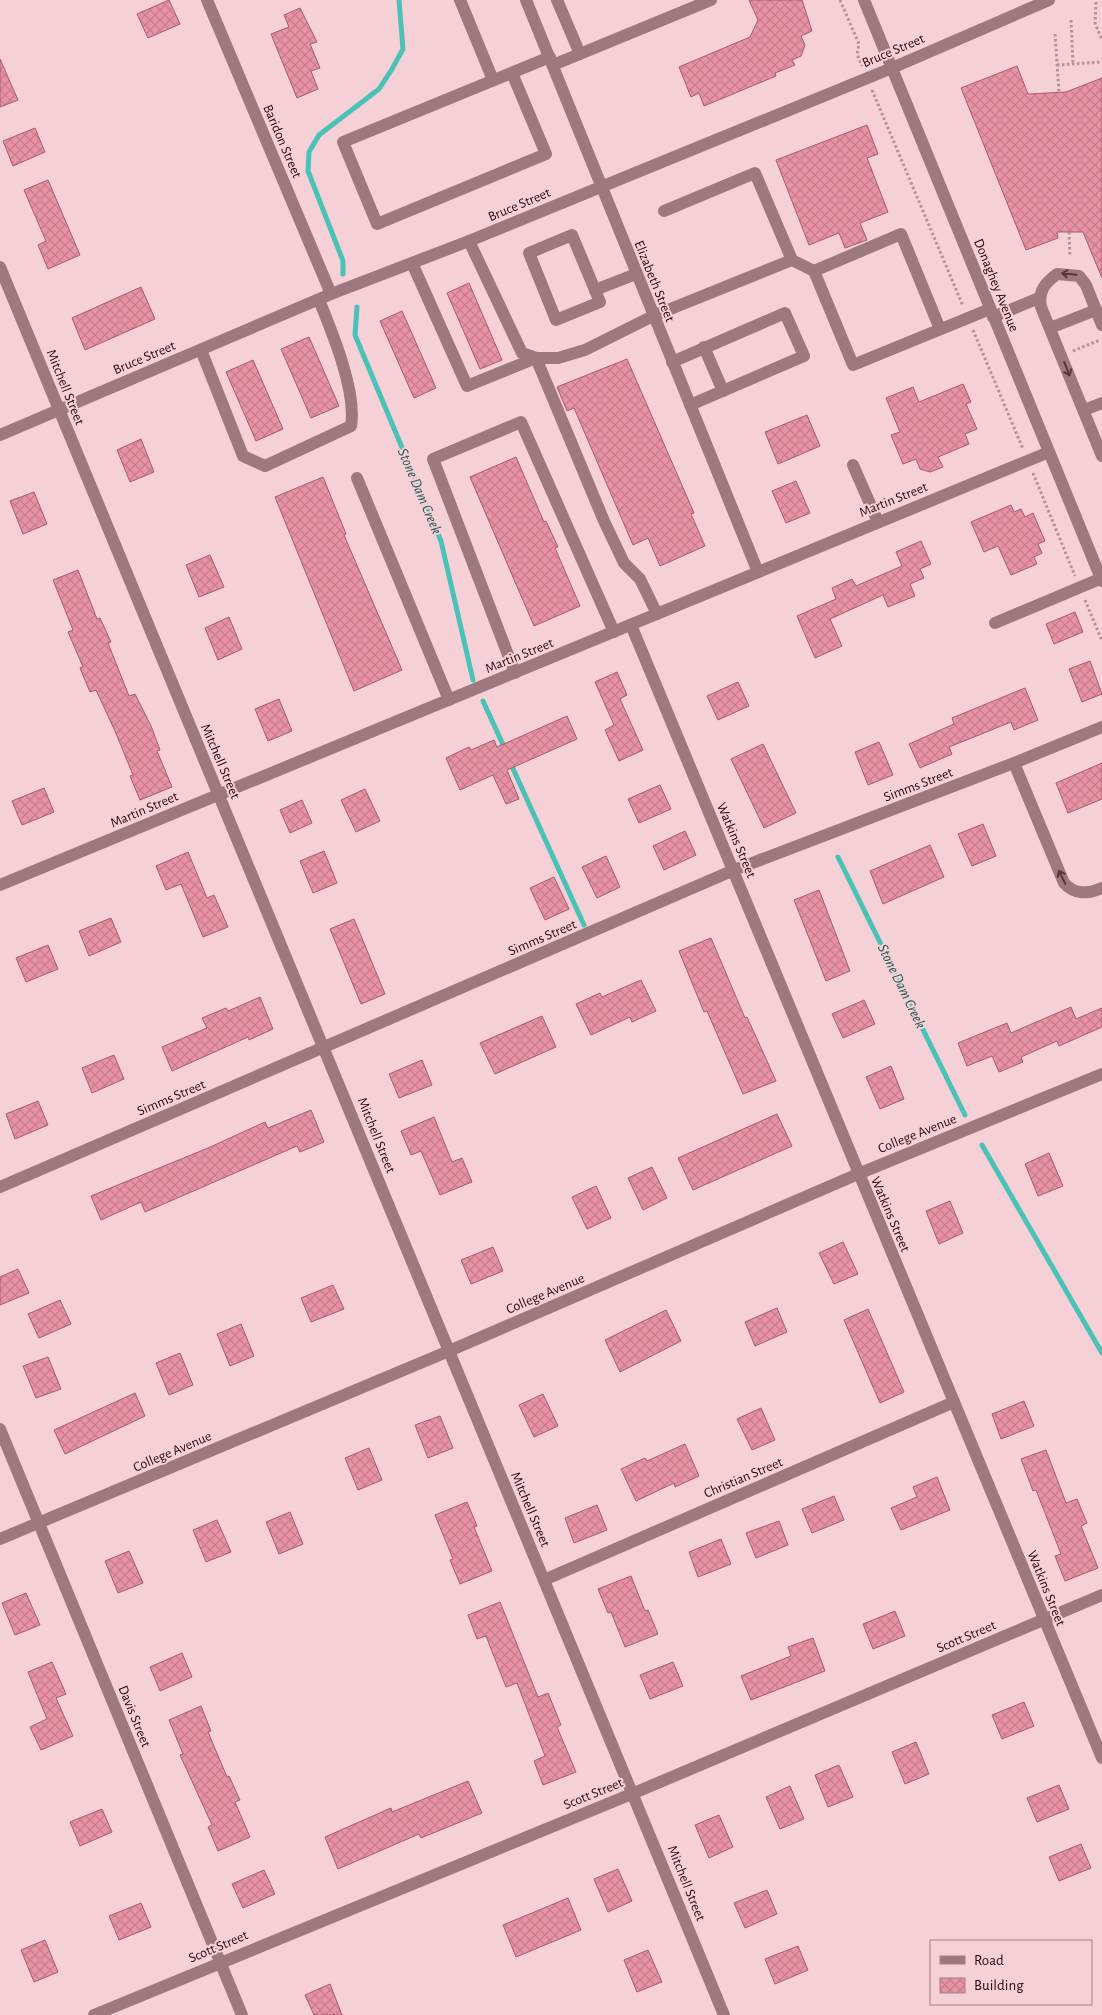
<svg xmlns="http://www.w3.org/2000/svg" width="1102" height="2015" viewBox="0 0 1102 2015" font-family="'Alegreya Sans',sans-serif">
<defs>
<pattern id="building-cross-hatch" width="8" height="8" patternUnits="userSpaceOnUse" patternTransform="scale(1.25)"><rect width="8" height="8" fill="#e893a5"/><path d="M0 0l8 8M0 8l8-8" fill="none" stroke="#c77d8d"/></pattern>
</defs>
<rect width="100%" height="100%" fill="#f5d0d7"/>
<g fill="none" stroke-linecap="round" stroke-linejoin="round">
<g stroke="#4ac2b6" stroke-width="5">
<path d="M 343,274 L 343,261 L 308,171 L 309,152 L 319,135 L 379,89 L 392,69 L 403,49 L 399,0"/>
<path d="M 357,307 L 355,335 L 441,541 L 473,680"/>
<path d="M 483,701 L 505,749"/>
<path d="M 510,762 L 584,925"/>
<path d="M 838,857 L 965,1115"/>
<path d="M 982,1145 L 1102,1353"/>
</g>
</g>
<g fill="url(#building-cross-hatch)" stroke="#a95a6c">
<path d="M 169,0 L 180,24 L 148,38 L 137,14 Z"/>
<path d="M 749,0 L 802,0 L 812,31 L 801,36 L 805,45 L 801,56 L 792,60 L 795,65 L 775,73 L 776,76 L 704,106 L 699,93 L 691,97 L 679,67 L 750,37 L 758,20 Z"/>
<path d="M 300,8 L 317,42 L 310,44 L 320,68 L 311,71 L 318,89 L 297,98 L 271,34 L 289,27 L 284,15 Z"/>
<path d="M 0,59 L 18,100 L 0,107 Z"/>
<path d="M 1017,66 L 1028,94 L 1066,92 L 1102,78 L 1102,278 L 1083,232 L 1057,232 L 1058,238 L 1026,250 L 961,88 Z"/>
<path d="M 867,125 L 878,154 L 867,158 L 888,212 L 860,223 L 867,240 L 845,248 L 839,233 L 809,245 L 776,160 Z"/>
<path d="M 35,128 L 45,152 L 13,166 L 3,141 Z"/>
<path d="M 48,180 L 80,255 L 48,269 L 38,245 L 46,241 L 24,190 Z"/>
<path d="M 469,283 L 502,360 L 480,369 L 447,293 Z"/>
<path d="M 141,287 L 155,319 L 85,350 L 72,318 Z"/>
<path d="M 402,311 L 436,388 L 414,398 L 380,321 Z"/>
<path d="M 309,337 L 339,406 L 311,418 L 281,349 Z"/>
<path d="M 627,359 L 694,513 L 691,514 L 705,546 L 660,566 L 648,538 L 633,545 L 574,408 L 567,411 L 557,387 Z"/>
<path d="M 253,360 L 283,429 L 256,441 L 226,372 Z"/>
<path d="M 963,384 L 971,402 L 966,404 L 977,429 L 965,434 L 969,444 L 938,457 L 943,467 L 930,472 L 920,469 L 916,459 L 903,464 L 891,435 L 900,432 L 886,398 L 913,387 L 919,402 Z"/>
<path d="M 807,415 L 820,446 L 778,464 L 765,432 Z"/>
<path d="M 141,439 L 154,472 L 130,482 L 117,450 Z"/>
<path d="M 516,457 L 544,522 L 546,521 L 558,547 L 555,548 L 580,606 L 534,626 L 470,477 Z"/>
<path d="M 323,477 L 346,534 L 344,535 L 402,670 L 354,691 L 275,497 Z"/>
<path d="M 796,481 L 810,513 L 786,523 L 772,491 Z"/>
<path d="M 34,492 L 47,524 L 23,534 L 10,501 Z"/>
<path d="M 1011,505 L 1014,512 L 1021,509 L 1025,517 L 1033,513 L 1045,541 L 1038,544 L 1042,553 L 1034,557 L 1037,564 L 1011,575 L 998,546 L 984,552 L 971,522 Z"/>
<path d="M 921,541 L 931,564 L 920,569 L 924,578 L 910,584 L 915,596 L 888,607 L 883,595 L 830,619 L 842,646 L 815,658 L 797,616 L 836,599 L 832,588 L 852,579 L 856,586 L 902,566 L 896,552 Z"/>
<path d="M 210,555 L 224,587 L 199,597 L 186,565 Z"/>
<path d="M 78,570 L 97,619 L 100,618 L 111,642 L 108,643 L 129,696 L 135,694 L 151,726 L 160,750 L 157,751 L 172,787 L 140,800 L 130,776 L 133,775 L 115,731 L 96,690 L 90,692 L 80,668 L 83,667 L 68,632 L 73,630 L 53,580 Z"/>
<path d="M 1075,612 L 1083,632 L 1054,644 L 1046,624 Z"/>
<path d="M 229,617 L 242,649 L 218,660 L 205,628 Z"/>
<path d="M 1090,661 L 1102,694 L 1082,702 L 1069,669 Z"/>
<path d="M 617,672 L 627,695 L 620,699 L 643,750 L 619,761 L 605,730 L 614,725 L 595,682 Z"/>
<path d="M 738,682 L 749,706 L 718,720 L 707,696 Z"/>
<path d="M 1025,688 L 1038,720 L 1014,730 L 1011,722 L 949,747 L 952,754 L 920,768 L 909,744 L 954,724 L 952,718 Z"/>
<path d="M 279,699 L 292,731 L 268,741 L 255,709 Z"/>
<path d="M 567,716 L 577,739 L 507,770 L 519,799 L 506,804 L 493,775 L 460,790 L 446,758 L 469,747 L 471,750 L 494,740 L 497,747 Z"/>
<path d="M 879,742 L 893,775 L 868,785 L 855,752 Z"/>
<path d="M 763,744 L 796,813 L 764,828 L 731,759 Z"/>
<path d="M 1102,763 L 1102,799 L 1068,813 L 1056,783 Z"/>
<path d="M 660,785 L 671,809 L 639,823 L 628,799 Z"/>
<path d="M 44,788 L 54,812 L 22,825 L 12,801 Z"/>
<path d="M 365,789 L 380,821 L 356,832 L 341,800 Z"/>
<path d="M 302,800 L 312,823 L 290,833 L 280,810 Z"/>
<path d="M 983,824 L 996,856 L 972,866 L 958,834 Z"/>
<path d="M 685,831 L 696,855 L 664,870 L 653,846 Z"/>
<path d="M 930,845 L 944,877 L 883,904 L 870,871 Z"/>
<path d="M 324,851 L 337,883 L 313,893 L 300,861 Z"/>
<path d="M 188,852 L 207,898 L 214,895 L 228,927 L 203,937 L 181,884 L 166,890 L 156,866 Z"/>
<path d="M 606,856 L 620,887 L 597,898 L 582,867 Z"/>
<path d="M 554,877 L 569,909 L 545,920 L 530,888 Z"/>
<path d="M 819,890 L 850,971 L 826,981 L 794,900 Z"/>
<path d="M 111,918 L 121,942 L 89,956 L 79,931 Z"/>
<path d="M 354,919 L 385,994 L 361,1004 L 330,929 Z"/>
<path d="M 711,938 L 745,1018 L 747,1017 L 776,1081 L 743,1094 L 707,1011 L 704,1012 L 679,951 Z"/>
<path d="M 48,945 L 58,969 L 26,982 L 16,958 Z"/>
<path d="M 641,980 L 656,1011 L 632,1022 L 630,1017 L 591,1035 L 576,1004 L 600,993 L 602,997 Z"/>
<path d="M 260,997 L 273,1029 L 249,1040 L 248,1037 L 172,1071 L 162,1047 L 207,1028 L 202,1018 L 226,1008 L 228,1011 Z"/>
<path d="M 864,1000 L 875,1024 L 843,1038 L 832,1014 Z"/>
<path d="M 1071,1007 L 1076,1019 L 1102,1008 L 1102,1027 L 1059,1046 L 1057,1041 L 1021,1057 L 1023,1062 L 999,1072 L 992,1056 L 967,1066 L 958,1043 L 1007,1023 L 1011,1033 Z"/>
<path d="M 542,1016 L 556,1047 L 495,1074 L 480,1043 Z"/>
<path d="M 114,1055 L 124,1079 L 92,1093 L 82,1068 Z"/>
<path d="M 422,1060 L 432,1085 L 399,1098 L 389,1074 Z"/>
<path d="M 891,1066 L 904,1099 L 880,1109 L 866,1077 Z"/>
<path d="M 38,1101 L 48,1125 L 15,1139 L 6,1114 Z"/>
<path d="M 311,1110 L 324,1142 L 300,1152 L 297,1146 L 145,1212 L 141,1202 L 101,1220 L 91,1196 L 208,1148 L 265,1122 L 268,1128 Z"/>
<path d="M 777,1114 L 792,1146 L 693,1190 L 678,1158 Z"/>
<path d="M 434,1117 L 452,1162 L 462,1158 L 472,1182 L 440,1195 L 421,1151 L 411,1155 L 401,1131 Z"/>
<path d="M 1049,1153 L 1063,1186 L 1038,1196 L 1025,1164 Z"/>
<path d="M 652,1167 L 667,1198 L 643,1210 L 628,1178 Z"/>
<path d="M 596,1186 L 611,1218 L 587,1229 L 572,1197 Z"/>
<path d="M 950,1201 L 963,1233 L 939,1244 L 926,1211 Z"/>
<path d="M 843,1242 L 858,1274 L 834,1284 L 819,1253 Z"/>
<path d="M 493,1247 L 503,1271 L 471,1284 L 461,1260 Z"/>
<path d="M 18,1269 L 29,1293 L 0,1305 L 0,1277 Z"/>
<path d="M 333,1285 L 344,1309 L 311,1322 L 301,1298 Z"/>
<path d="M 60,1300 L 71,1324 L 39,1338 L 28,1314 Z"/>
<path d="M 777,1308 L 787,1332 L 755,1346 L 745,1322 Z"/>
<path d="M 868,1309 L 904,1392 L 880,1403 L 844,1320 Z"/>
<path d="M 666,1310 L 681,1341 L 620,1372 L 605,1340 Z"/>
<path d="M 241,1324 L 254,1356 L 230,1366 L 217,1334 Z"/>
<path d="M 180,1353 L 193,1385 L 169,1395 L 156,1363 Z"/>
<path d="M 48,1357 L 61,1389 L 36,1398 L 23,1366 Z"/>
<path d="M 135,1393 L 145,1416 L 65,1454 L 54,1430 Z"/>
<path d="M 543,1394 L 558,1426 L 534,1437 L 519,1405 Z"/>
<path d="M 1024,1401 L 1034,1426 L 1001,1439 L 992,1414 Z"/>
<path d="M 761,1408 L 775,1440 L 752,1450 L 737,1419 Z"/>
<path d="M 440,1416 L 453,1448 L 428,1458 L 415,1425 Z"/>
<path d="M 685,1444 L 699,1476 L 675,1487 L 674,1483 L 636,1501 L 621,1469 L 645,1458 L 647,1461 Z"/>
<path d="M 369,1448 L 382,1480 L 358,1490 L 345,1458 Z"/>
<path d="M 1046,1450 L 1066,1503 L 1077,1499 L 1087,1523 L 1081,1526 L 1098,1568 L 1065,1581 L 1055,1556 L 1061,1554 L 1036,1490 L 1033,1491 L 1021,1459 Z"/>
<path d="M 937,1477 L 950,1510 L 901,1530 L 891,1508 L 917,1497 L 913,1487 Z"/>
<path d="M 834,1496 L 844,1520 L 812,1533 L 802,1509 Z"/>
<path d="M 467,1502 L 477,1526 L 474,1527 L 492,1571 L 460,1584 L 450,1560 L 453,1559 L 435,1515 Z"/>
<path d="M 597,1505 L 607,1530 L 574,1543 L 565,1518 Z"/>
<path d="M 290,1512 L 303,1544 L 279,1554 L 266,1522 Z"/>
<path d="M 217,1520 L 231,1552 L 206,1562 L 193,1530 Z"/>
<path d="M 779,1521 L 788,1545 L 756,1558 L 746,1533 Z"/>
<path d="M 721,1539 L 731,1564 L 698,1577 L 689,1552 Z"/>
<path d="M 129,1551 L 143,1583 L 118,1593 L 105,1561 Z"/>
<path d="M 631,1576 L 645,1611 L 648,1610 L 658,1634 L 625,1647 L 611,1612 L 608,1613 L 598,1589 Z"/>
<path d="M 26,1593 L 40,1625 L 15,1635 L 2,1603 Z"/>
<path d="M 500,1602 L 538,1697 L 548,1693 L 561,1725 L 557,1727 L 576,1772 L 543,1785 L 534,1761 L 545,1756 L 517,1683 L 506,1687 L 486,1636 L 477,1639 L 468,1615 Z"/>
<path d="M 895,1611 L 905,1636 L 873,1649 L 863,1624 Z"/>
<path d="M 813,1638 L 825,1671 L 751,1700 L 741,1676 L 791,1656 L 788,1647 Z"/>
<path d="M 182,1653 L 192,1677 L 160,1691 L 150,1667 Z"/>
<path d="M 52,1662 L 66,1694 L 56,1698 L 73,1736 L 41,1750 L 30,1727 L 47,1719 L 28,1672 Z"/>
<path d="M 673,1662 L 683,1686 L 650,1699 L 640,1675 Z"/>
<path d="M 1024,1702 L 1034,1726 L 1002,1739 L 992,1715 Z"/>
<path d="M 201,1706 L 211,1731 L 208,1732 L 227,1777 L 229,1776 L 240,1800 L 235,1802 L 250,1837 L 218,1851 L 208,1827 L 212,1825 L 180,1755 L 183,1754 L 169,1720 Z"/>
<path d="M 916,1742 L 929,1774 L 905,1784 L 892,1752 Z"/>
<path d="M 839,1765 L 853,1797 L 828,1807 L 815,1775 Z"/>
<path d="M 468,1781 L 482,1813 L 421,1838 L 419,1834 L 338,1869 L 325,1837 L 391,1808 L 392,1812 Z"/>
<path d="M 1059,1785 L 1069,1809 L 1037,1822 L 1027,1798 Z"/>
<path d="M 790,1786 L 804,1819 L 780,1829 L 766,1797 Z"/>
<path d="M 102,1809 L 112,1832 L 80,1846 L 70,1822 Z"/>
<path d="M 719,1815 L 733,1847 L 709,1858 L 695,1825 Z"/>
<path d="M 1081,1844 L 1091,1868 L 1059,1881 L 1049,1857 Z"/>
<path d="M 618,1869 L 632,1901 L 608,1912 L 594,1879 Z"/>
<path d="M 264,1870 L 275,1894 L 243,1908 L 232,1884 Z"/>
<path d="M 767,1890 L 777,1914 L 745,1928 L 734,1903 Z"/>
<path d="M 568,1898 L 581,1930 L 516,1957 L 503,1925 Z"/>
<path d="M 141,1903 L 151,1927 L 119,1940 L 109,1916 Z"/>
<path d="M 45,1940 L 58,1972 L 34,1982 L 21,1950 Z"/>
<path d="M 798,1946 L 808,1970 L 775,1984 L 765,1959 Z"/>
<path d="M 648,1950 L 662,1982 L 637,1992 L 624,1960 Z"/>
<path d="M 330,1984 L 342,2015 L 314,2015 L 305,1995 Z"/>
</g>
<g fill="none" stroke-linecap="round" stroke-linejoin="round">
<g stroke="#b49198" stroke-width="3" stroke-dasharray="2.5 2.5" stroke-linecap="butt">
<path d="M 840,0 L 859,44 L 857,54 L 862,66"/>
<path d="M 1096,2 L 1095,23 L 1102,40"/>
<path d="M 1071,20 L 1073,65"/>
<path d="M 1055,34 L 1059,92"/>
<path d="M 1057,65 L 1102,62"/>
<path d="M 872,90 L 963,306"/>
<path d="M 1069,232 L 1070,257"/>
<path d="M 973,330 L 1023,449"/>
<path d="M 1073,351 L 1100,340"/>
<path d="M 1033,473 L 1075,576"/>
<path d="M 1085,600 L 1102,641"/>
</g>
<g stroke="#9d797f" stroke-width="12">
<path d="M 207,0 L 331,294"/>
<path d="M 460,0 L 493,80"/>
<path d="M 526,0 L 758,572"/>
<path d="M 557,0 L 580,54"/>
<path d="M 864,0 L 1102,581"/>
<path d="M 553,65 L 711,0"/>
<path d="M 512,73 L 546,154 L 377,224 L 343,142 L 550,57"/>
<path d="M 664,211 L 755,173 L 792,260 L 814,271 L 853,365 L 990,309"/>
<path d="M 572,235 L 600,302 L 556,320 L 529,253 Z"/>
<path d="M 469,241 L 522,353 L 536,358 L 558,358 L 585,350 L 653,316 L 792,260"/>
<path d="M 412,263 L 467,386 L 536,358 L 604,521 L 624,563 L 640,579 L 657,614"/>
<path d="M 0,267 L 724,2015"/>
<path d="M 814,271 L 901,234 L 940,329"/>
<path d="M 595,290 L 636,274"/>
<path d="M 993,317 L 1039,298"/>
<path d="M 1102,325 L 1086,285 L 1079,276 L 1057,274 C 1045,283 1038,291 1041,307 L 1102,456"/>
<path d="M 1050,328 L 1096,310"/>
<path d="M 704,347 L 723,391"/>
<path d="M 201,350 L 243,456 L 265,466 L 351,426 C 357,392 332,332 319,300"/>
<path d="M 672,362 L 785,313 L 804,356 L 690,405"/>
<path d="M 1084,410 L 1102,403"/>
<path d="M 0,435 L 331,294 L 469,241 L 892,68 L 1049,0"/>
<path d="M 853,465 L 878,522"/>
<path d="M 357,478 L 449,700"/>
<path d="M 995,623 L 1102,578"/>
<path d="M 631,625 L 1102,1758"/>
<path d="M 515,673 L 433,459 L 521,422 L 614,632"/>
<path d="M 1014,763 L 1064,883 C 1075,895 1087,894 1102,888"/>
<path d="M 0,885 L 1049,452"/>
<path d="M 0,1187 L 734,870 L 1014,763 L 1102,727"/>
<path d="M 0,1429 L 242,2015"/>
<path d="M 0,1539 L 449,1351 L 858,1174 L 1102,1074"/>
<path d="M 544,1580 L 954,1402"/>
<path d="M 94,2015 L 634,1793 L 1102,1595"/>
</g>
</g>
<defs><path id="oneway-shaft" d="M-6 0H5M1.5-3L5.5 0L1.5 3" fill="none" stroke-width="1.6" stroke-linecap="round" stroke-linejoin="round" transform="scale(1.25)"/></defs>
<g stroke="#56353c">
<use href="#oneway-shaft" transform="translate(1069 274) rotate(-174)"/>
<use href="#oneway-shaft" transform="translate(1067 369) rotate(68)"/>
<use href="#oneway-shaft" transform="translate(1062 877) rotate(-116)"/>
</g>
<g text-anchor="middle" stroke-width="4" stroke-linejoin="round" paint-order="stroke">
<g font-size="14" fill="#260810" stroke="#f5d0d7">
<text transform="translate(893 50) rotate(-23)" y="5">Bruce Street</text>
<text transform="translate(283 141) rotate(67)" y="5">Baridon Street</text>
<text transform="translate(519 204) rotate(-23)" y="5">Bruce Street</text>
<text transform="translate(655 281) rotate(68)" y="5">Elizabeth Street</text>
<text transform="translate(997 285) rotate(68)" y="5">Donaghey Avenue</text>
<text transform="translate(144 357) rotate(-23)" y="5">Bruce Street</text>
<text transform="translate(66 387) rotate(68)" y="5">Mitchell Street</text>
<text transform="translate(893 499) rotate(-22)" y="5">Martin Street</text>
<text transform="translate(519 655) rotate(-22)" y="5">Martin Street</text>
<text transform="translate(221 761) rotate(67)" y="5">Mitchell Street</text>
<text transform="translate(918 784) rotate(-21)" y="5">Simms Street</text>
<text transform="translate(144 809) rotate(-23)" y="5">Martin Street</text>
<text transform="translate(737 840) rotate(67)" y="5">Watkins Street</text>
<text transform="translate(542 937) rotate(-23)" y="5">Simms Street</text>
<text transform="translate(171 1097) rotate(-23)" y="5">Simms Street</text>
<text transform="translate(917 1133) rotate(-22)" y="5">College Avenue</text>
<text transform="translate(377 1135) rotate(68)" y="5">Mitchell Street</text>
<text transform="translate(891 1214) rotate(67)" y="5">Watkins Street</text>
<text transform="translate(545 1293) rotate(-23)" y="5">College Avenue</text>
<text transform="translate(172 1451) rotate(-23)" y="5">College Avenue</text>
<text transform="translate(743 1477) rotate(-23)" y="5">Christian Street</text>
<text transform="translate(531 1509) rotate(67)" y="5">Mitchell Street</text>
<text transform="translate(1047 1588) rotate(68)" y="5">Watkins Street</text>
<text transform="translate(966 1636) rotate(-23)" y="5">Scott Street</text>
<text transform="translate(135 1716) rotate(68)" y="5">Davis Street</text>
<text transform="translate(593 1793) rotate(-22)" y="5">Scott Street</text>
<text transform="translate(687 1883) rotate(68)" y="5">Mitchell Street</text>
<text transform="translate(218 1946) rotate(-23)" y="5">Scott Street</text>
</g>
<g font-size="15" font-style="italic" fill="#265853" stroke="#f5d0d7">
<text transform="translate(420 491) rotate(67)" y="5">Stone Dam Creek</text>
<text transform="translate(902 986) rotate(64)" y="5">Stone Dam Creek</text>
</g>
</g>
<rect x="930" y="1940" width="162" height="65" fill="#f5d0d7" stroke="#a28087"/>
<rect x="940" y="1956" width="25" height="8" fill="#9d797f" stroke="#a28087"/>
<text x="974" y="1965" font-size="15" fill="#260810">Road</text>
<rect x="940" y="1978" width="25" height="15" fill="url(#building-cross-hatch)" stroke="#a28087"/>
<text x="974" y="1990" font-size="15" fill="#260810">Building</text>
</svg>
